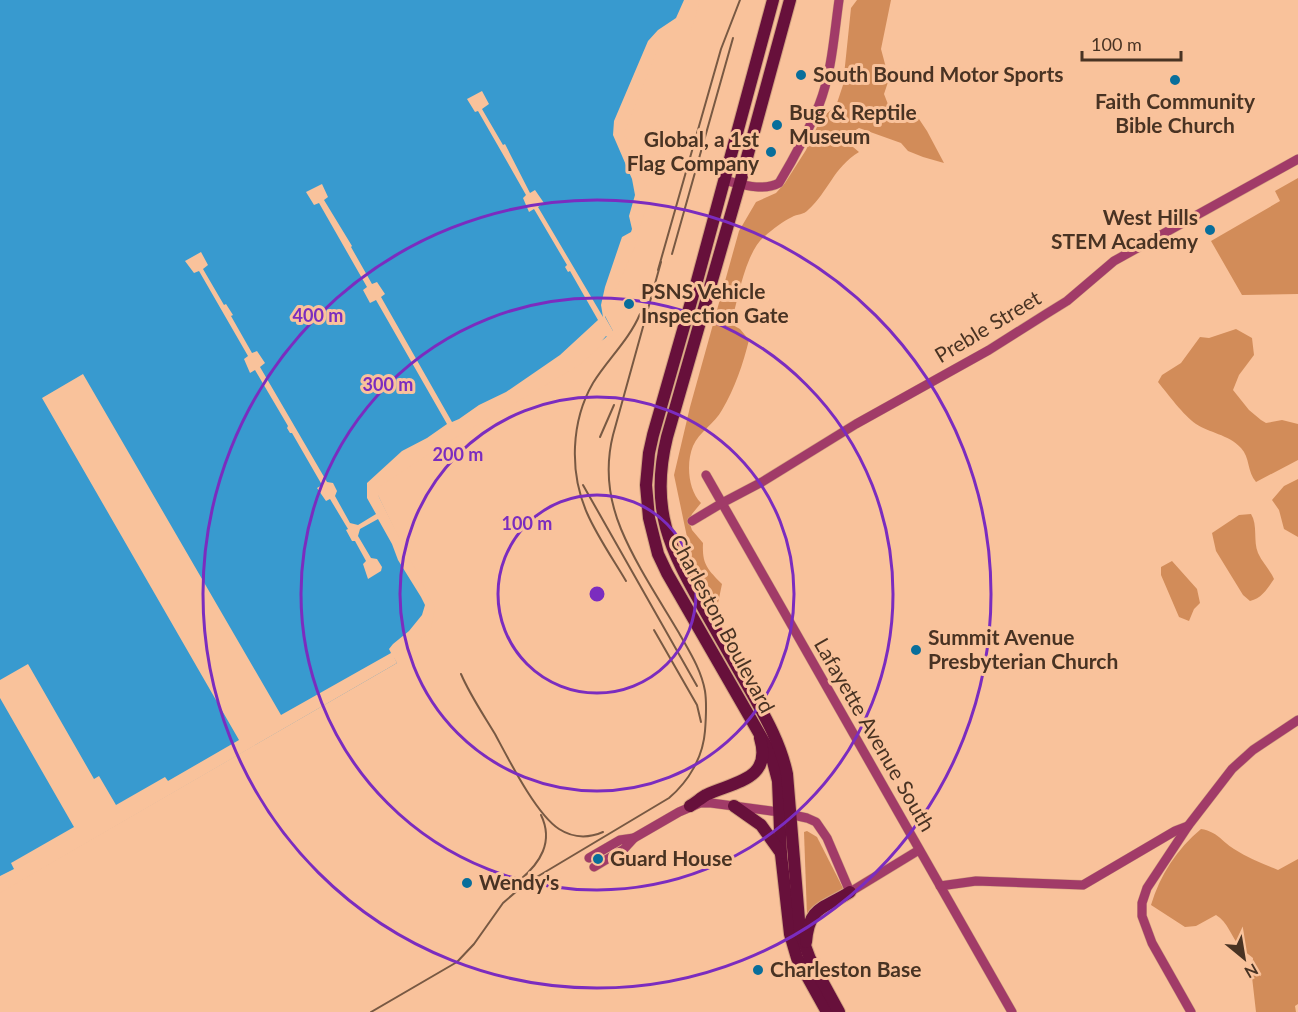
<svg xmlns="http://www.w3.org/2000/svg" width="1298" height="1012" viewBox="0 0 1298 1012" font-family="Lato,sans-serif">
<rect width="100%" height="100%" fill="#f9c29b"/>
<g fill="#d28c59">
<path d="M 857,0 L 891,0 L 881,49 L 889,79 L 884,94 L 891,112 L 917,116 L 927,131 L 944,163 L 923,157 L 908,151 L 901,143 L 859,128 L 846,136 L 847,142 L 859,152 C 833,168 829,191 808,210 C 804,215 797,214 792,217 C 783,221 773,229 765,236 C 745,252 738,300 731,324 L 740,329 L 749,340 C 743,364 735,388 722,410 C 715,423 699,432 693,446 C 686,463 688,490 701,503 L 692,514 L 689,521 L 692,530 L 703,543 C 702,564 707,569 722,584 L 718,603 L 691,556 L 674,475 L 690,407 L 739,231 L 756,202 L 776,193 L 785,183 L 806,150 L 817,127 L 826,114 L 836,106 L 843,85 L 851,8 Z"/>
<path d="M 1298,178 L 1298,294 L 1242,295 L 1211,241 L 1280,201 L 1275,191 Z"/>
<path d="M 1236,329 L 1252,338 L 1254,355 L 1239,375 L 1233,390 L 1249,410 L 1261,420 L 1266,423 L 1282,420 L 1298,424 L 1298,460 L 1256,482 C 1247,472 1250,457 1241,448 C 1228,434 1209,433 1196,424 C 1184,416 1167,393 1158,382 L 1162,375 L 1181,363 L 1200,337 L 1209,338 Z"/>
<path d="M 1298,479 L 1298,537 L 1284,529 L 1279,510 L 1272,500 L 1284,486 Z"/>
<path d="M 1251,514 C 1258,525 1253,541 1258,553 C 1262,562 1270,570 1274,579 C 1267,589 1262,598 1250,601 L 1243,595 L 1216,551 L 1212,533 L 1239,515 Z"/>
<path d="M 1172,561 L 1197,589 L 1200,603 L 1194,609 L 1189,621 L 1179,617 L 1161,575 L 1161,567 Z"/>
<path d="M 1201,829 C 1218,832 1220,840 1234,849 C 1248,858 1263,864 1278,870 L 1298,859 L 1298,1004 L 1295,1006 L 1296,1012 L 1256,1012 L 1252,977 L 1253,958 C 1249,955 1244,951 1241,948 C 1231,937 1228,922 1216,915 L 1196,926 L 1185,927 L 1151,905 C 1160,875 1177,849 1201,829 Z"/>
<path d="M 807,831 L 817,837 L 844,890 L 807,916 L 804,832 Z"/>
</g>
<path fill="#389acf" d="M 0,0 L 697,0 L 658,41 L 621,134 L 644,204 L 604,305 L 604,314 L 613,331 L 604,339 L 374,487 L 433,609 L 391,653 L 397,663 L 0,892 Z"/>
<path fill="#f9c29b" d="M 684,0 L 700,0 L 690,34 L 660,44 L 624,134 L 647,188 L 647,204 L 634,249 L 605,313 L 605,317 L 613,331 L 613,335 L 609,338 L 606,336 L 600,343 L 601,346 L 578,366 L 443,445 L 377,488 L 379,497 L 435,608 L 430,633 L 395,654 L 394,657 L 397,663 L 0,893 L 0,876 L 14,869 L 11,863 L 74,827 L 0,698 L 0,680 L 28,664 L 94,779 L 99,776 L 116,805 L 165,777 L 168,781 L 239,740 L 42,398 L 83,374 L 281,715 L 391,653 L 389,649 L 393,644 L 409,631 L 422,615 L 425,605 L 421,597 L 398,560 L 392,544 L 378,519 L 360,529 L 358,536 L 371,558 L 377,559 L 382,567 L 381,571 L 368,579 L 363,564 L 366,561 L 355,541 L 352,541 L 346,530 L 348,529 L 330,499 L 326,501 L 317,488 L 322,485 L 292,433 L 290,433 L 287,428 L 288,426 L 255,370 L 250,373 L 244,359 L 248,356 L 199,271 L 194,273 L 185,261 L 201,252 L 208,265 L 203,269 L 224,305 L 226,304 L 233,315 L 231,316 L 252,353 L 257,351 L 265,363 L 260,367 L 327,482 L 333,483 L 337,491 L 335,496 L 350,523 L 358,525 L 376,514 L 367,498 L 367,483 L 402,451 L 427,438 L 447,424 L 376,300 L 370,303 L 363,290 L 367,287 L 319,203 L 314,205 L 306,192 L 322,184 L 328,197 L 324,200 L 352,246 L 351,247 L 372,284 L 377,282 L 385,294 L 381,297 L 452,422 L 459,419 L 479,405 L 506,392 L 560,355 L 598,320 L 570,271 L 568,272 L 565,267 L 567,265 L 534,209 L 529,212 L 523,198 L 526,195 L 505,158 L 478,111 L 475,112 L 467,99 L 482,91 L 489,104 L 482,109 L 503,145 L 505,144 L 530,193 L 535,190 L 544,203 L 538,207 L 603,317 L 601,305 L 605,287 L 622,237 L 631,232 L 632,229 L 629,216 L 635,195 L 632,179 L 613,135 L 614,121 L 648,41 L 658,30 L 676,18 Z"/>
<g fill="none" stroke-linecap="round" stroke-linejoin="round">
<g stroke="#d2a381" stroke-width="10">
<g id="secondary">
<path d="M 724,180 C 741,184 762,192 779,183 C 794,158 808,132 819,105 C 832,72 834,35 839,0"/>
<path d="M 706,475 L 1012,1012"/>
<path d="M 692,521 L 722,503 L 762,482 L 856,424 L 989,350 L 1046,314 L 1067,301 L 1114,261 L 1298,159"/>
<path d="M 589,858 L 620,840 L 634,838"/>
<path d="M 594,867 L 624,849 L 634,838 L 679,812 L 700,803 L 711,803 L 779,812 L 807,818 L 816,822 L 827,838 L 850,892 L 919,850"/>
<path d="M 940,886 L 976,881 L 1083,885 L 1175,831 L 1188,826"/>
<path d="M 1191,1012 L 1152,943 L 1142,916 L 1142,903 L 1147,888 L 1188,826 L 1232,769 L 1253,750 L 1298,720"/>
</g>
</g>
<g stroke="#d2a381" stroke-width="14">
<g id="highway">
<path d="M 773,0 L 697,281 L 653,435 L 649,453 L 646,485 L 649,518 L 658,554 L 667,573 L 771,754 L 778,781 L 781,854 L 790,934 L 797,958 L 827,1012"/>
<path d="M 790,0 L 740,183 L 667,437 C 649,510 670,549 705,611 C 721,639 737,667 753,695 C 767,720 781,745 787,774 L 800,932 L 810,959 L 839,1012"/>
<path d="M 690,806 C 695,803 701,798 706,795 C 732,782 773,781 760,738"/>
<path d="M 734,806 L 761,825 L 781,853"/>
<path d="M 806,942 C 809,906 823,909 850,892"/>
</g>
</g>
<use href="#secondary" stroke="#a13b68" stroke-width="9"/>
<use href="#highway" stroke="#67103b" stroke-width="12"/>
<g stroke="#785943" stroke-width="2">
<path d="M 672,254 L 733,38"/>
<path d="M 658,270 L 721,49 L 740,0"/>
<path d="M 600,437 L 614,405"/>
<path d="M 583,485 L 697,686"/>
<path d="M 626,581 C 613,559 597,536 587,513 C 569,472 571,421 593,383 C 608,359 629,340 640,314"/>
<path d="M 654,630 L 697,705 L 701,722"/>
<path d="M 461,674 C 470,695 483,714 495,734 C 509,760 536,814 559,829 C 573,838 589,838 603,832"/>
<path d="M 520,880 C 540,863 554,842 541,815"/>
<path d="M 371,1012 L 457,962 L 474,944 L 503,903 L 525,884 L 669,798 C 689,781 703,757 705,731 C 706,718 707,704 705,691 C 701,669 689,651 679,633 C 659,599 636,565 621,529 C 609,500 605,467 613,435 L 661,262"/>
</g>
</g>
<g fill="none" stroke="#7b2cbf" stroke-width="3">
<circle cx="597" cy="594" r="99"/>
<circle cx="597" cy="594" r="197"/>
<circle cx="597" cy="594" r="296"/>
<circle cx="597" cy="594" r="394"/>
</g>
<g fill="#086e9b" stroke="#f9c29b" stroke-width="2">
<circle cx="801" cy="75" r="6"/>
<circle cx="1175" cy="80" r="6"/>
<circle cx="777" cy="125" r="6"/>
<circle cx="771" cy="152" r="6"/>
<circle cx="1210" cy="230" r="6"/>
<circle cx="629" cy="304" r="6"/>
<circle cx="916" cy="650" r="6"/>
<circle cx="598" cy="859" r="6"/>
<circle cx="467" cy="883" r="6"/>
<circle cx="758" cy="970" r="6"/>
</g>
<g text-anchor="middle" stroke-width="6" stroke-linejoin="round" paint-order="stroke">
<g font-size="21" font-weight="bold" fill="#493323" stroke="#f9c29b" text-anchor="start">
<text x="813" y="82">South Bound Motor Sports</text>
<text x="1175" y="109" text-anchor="middle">Faith Community<tspan x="1175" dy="24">Bible Church</tspan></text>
<text x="789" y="120">Bug &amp; Reptile<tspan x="789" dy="24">Museum</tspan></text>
<text x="759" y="147" text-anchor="end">Global, a 1st<tspan x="759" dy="24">Flag Company</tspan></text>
<text x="1198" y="225" text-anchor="end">West Hills<tspan x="1198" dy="24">STEM Academy</tspan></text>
<text x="641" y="299">PSNS Vehicle<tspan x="641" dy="24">Inspection Gate</tspan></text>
<text x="928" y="645">Summit Avenue<tspan x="928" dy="24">Presbyterian Church</tspan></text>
<text x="610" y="866">Guard House</text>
<text x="479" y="890">Wendy's</text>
<text x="770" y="977">Charleston Base</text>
</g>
<g font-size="21" fill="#493323" stroke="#f9c29b">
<text transform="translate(988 327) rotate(-31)" y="7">Preble Street</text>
<text transform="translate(722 624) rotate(62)" y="7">Charleston Boulevard</text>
<text transform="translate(874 735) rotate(60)" y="7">Lafayette Avenue South</text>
</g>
</g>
<circle cx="597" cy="594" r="9" fill="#7b2cbf" stroke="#f9c29b" stroke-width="3"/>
<g font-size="18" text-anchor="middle" font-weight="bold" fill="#7b2cbf" stroke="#f9c29b" stroke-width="6" stroke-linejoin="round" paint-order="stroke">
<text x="318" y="322">400 m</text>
<text x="388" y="391">300 m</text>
<text x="458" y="461">200 m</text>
<text x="527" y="530">100 m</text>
</g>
<g transform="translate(1244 958) rotate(150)" stroke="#f9c29b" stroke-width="4.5" paint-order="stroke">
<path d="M0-4.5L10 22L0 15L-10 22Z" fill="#493323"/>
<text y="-9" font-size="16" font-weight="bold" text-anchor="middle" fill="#493323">N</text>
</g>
<path d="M1082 51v9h99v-9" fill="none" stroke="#493323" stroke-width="3"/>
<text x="1091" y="51" font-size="18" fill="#493323" stroke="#f9c29b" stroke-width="4.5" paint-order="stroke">100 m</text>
</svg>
